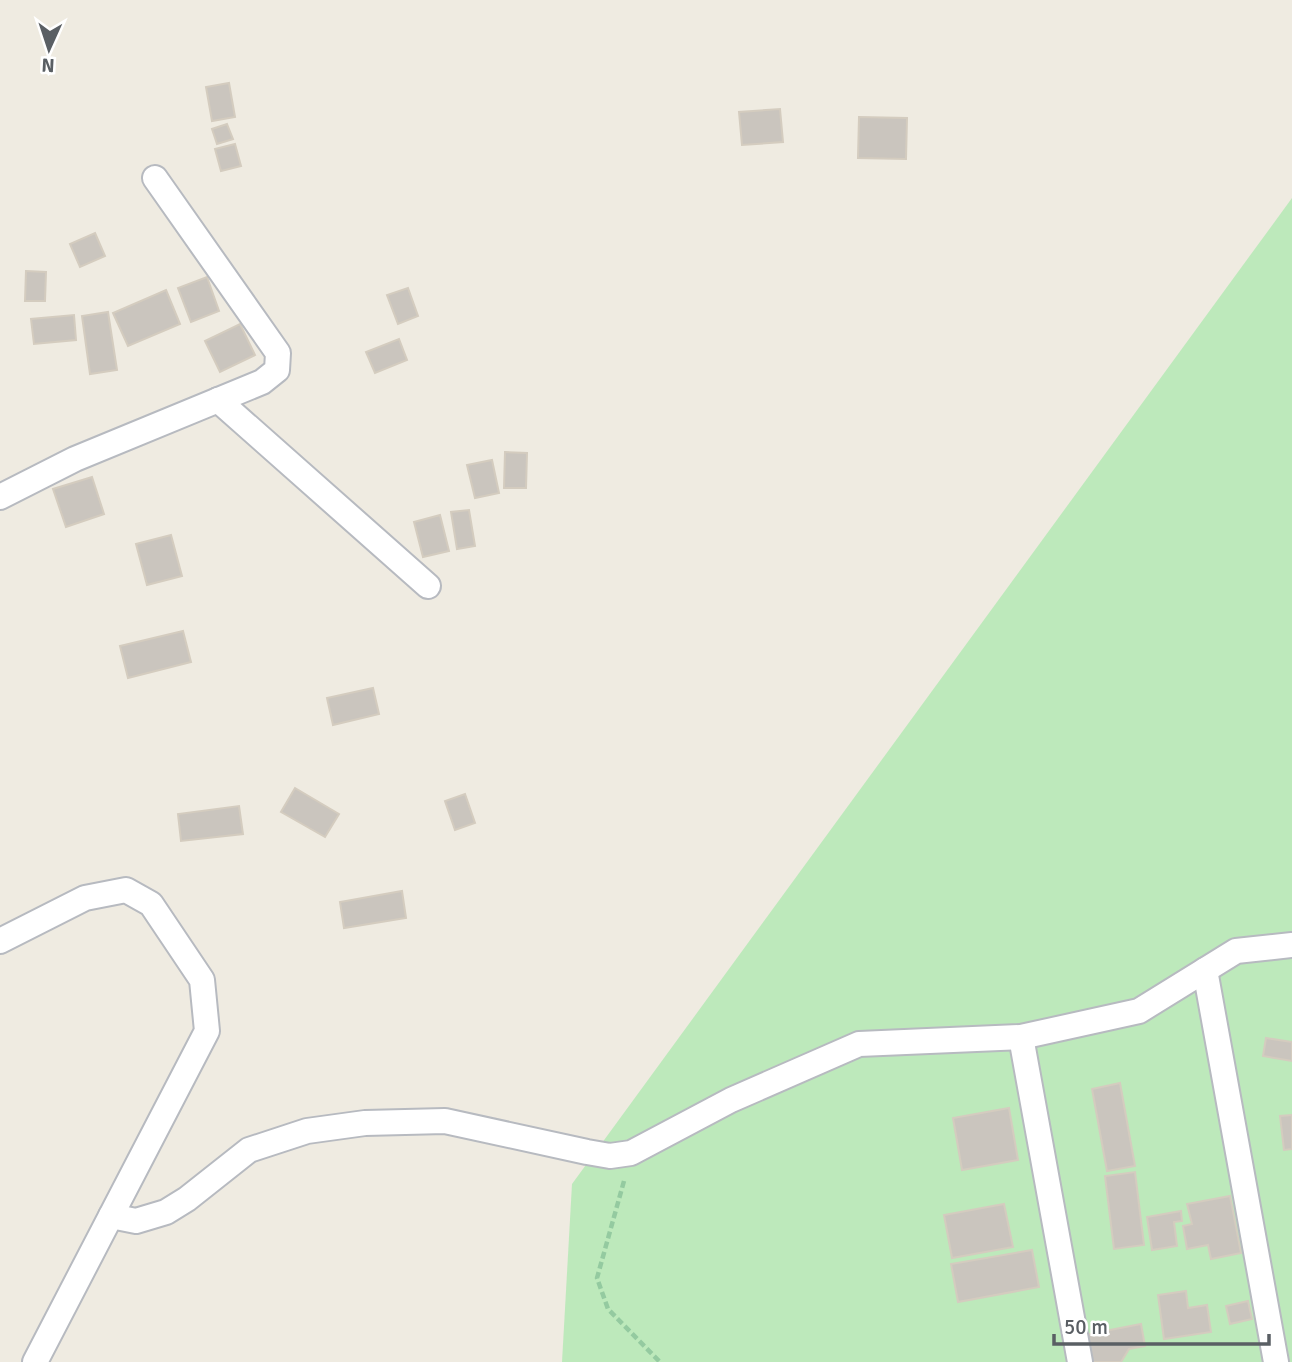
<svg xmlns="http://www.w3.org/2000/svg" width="1292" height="1362" viewBox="0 0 1292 1362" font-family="Signika,sans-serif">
<rect width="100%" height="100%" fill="#efebe1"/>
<path fill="#bde9bb" d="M 1292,198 L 1292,1362 L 562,1362 L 572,1184 Z"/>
<g fill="#cac5be" stroke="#d4ccbf" stroke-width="2">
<path d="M 229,83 L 235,117 L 212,121 L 206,87 Z"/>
<path d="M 780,109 L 783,142 L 742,145 L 739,112 Z"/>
<path d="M 859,117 L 907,118 L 906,159 L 858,158 Z"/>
<path d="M 227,124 L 233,139 L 217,144 L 212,129 Z"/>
<path d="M 235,144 L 241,166 L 221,171 L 215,149 Z"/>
<path d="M 95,233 L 105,256 L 80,267 L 70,244 Z"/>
<path d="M 26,271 L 46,272 L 45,301 L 25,301 Z"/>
<path d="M 207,277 L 219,311 L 191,322 L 178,288 Z"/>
<path d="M 408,288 L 418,316 L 398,324 L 387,295 Z"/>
<path d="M 166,290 L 180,324 L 128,346 L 113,313 Z"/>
<path d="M 108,312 L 117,370 L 90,374 L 82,316 Z"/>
<path d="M 74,315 L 76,340 L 34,344 L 31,319 Z"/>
<path d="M 240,324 L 255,355 L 220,372 L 205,341 Z"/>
<path d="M 399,339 L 407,360 L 375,373 L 366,352 Z"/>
<path d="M 505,452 L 527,453 L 526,488 L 504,488 Z"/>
<path d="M 492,460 L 499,493 L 475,498 L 467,465 Z"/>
<path d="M 92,477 L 104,514 L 66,527 L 53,489 Z"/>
<path d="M 469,510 L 475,546 L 457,549 L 451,512 Z"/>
<path d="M 440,515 L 449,551 L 423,557 L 414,522 Z"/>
<path d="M 171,535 L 182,576 L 147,585 L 136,544 Z"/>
<path d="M 183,631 L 191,662 L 128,678 L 120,646 Z"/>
<path d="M 373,688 L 379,714 L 333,725 L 327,698 Z"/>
<path d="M 295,788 L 339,814 L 325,837 L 281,812 Z"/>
<path d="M 465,794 L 475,823 L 455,830 L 445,801 Z"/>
<path d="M 239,806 L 243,834 L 181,841 L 178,814 Z"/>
<path d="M 402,891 L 406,918 L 344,928 L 340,902 Z"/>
<path d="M 1266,1038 L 1292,1042 L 1292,1061 L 1263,1056 Z"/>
<path d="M 1120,1083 L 1135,1166 L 1107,1171 L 1092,1089 Z"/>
<path d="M 1009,1108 L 1018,1160 L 962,1170 L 953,1118 Z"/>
<path d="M 1292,1115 L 1292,1149 L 1284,1150 L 1280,1116 Z"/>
<path d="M 1135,1172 L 1144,1245 L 1114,1249 L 1105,1176 Z"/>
<path d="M 1230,1196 L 1241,1253 L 1211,1259 L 1208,1245 L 1187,1249 L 1183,1226 L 1192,1224 L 1187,1204 Z"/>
<path d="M 1004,1204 L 1013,1247 L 952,1258 L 944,1215 Z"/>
<path d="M 1181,1211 L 1182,1221 L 1174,1222 L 1177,1246 L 1152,1250 L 1147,1217 Z"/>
<path d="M 1032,1250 L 1039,1287 L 958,1302 L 951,1264 Z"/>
<path d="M 1186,1291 L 1188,1308 L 1207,1305 L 1211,1332 L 1164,1339 L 1158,1295 Z"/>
<path d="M 1248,1301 L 1252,1319 L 1230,1324 L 1226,1306 Z"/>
<path d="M 1141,1324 L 1145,1346 L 1129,1349 L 1121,1362 L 1082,1362 L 1084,1335 Z"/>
</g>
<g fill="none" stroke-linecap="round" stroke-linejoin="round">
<g stroke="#b7bac0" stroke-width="28">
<g id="street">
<path d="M 218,400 L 428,586"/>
<path d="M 0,497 L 75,459 L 262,382 L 277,370 L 278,353 L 155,178"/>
<path d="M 0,941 L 85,898 L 126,890 L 151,904 L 202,980 L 207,1031 L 35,1362"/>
<path d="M 1205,970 L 1276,1362"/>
<path d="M 1021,1037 L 1080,1362"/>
<path d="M 111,1216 L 136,1221 L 166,1212 L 187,1199 L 249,1150 L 307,1131 L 365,1123 L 445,1121 L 587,1152 L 610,1156 L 631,1153 L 731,1100 L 859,1044 L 1021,1037 L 1139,1011 L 1236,951 L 1292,945"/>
</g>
</g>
<path stroke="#94caa0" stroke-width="4.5" stroke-dasharray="7 3.5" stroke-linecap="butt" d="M 624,1181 L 597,1278 L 608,1309 L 660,1362"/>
<use href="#street" stroke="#fff" stroke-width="24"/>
</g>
<g transform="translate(49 49) rotate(183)" stroke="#ffffff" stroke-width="5" paint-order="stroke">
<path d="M0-5L12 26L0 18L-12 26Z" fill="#5a5f64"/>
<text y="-10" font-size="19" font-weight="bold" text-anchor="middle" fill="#5a5f64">N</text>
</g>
<path d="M1054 1334v10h215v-10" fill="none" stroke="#5a5f64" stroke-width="3.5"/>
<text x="1064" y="1334" font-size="21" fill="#5a5f64" stroke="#ffffff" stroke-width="5" paint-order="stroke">50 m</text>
</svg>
